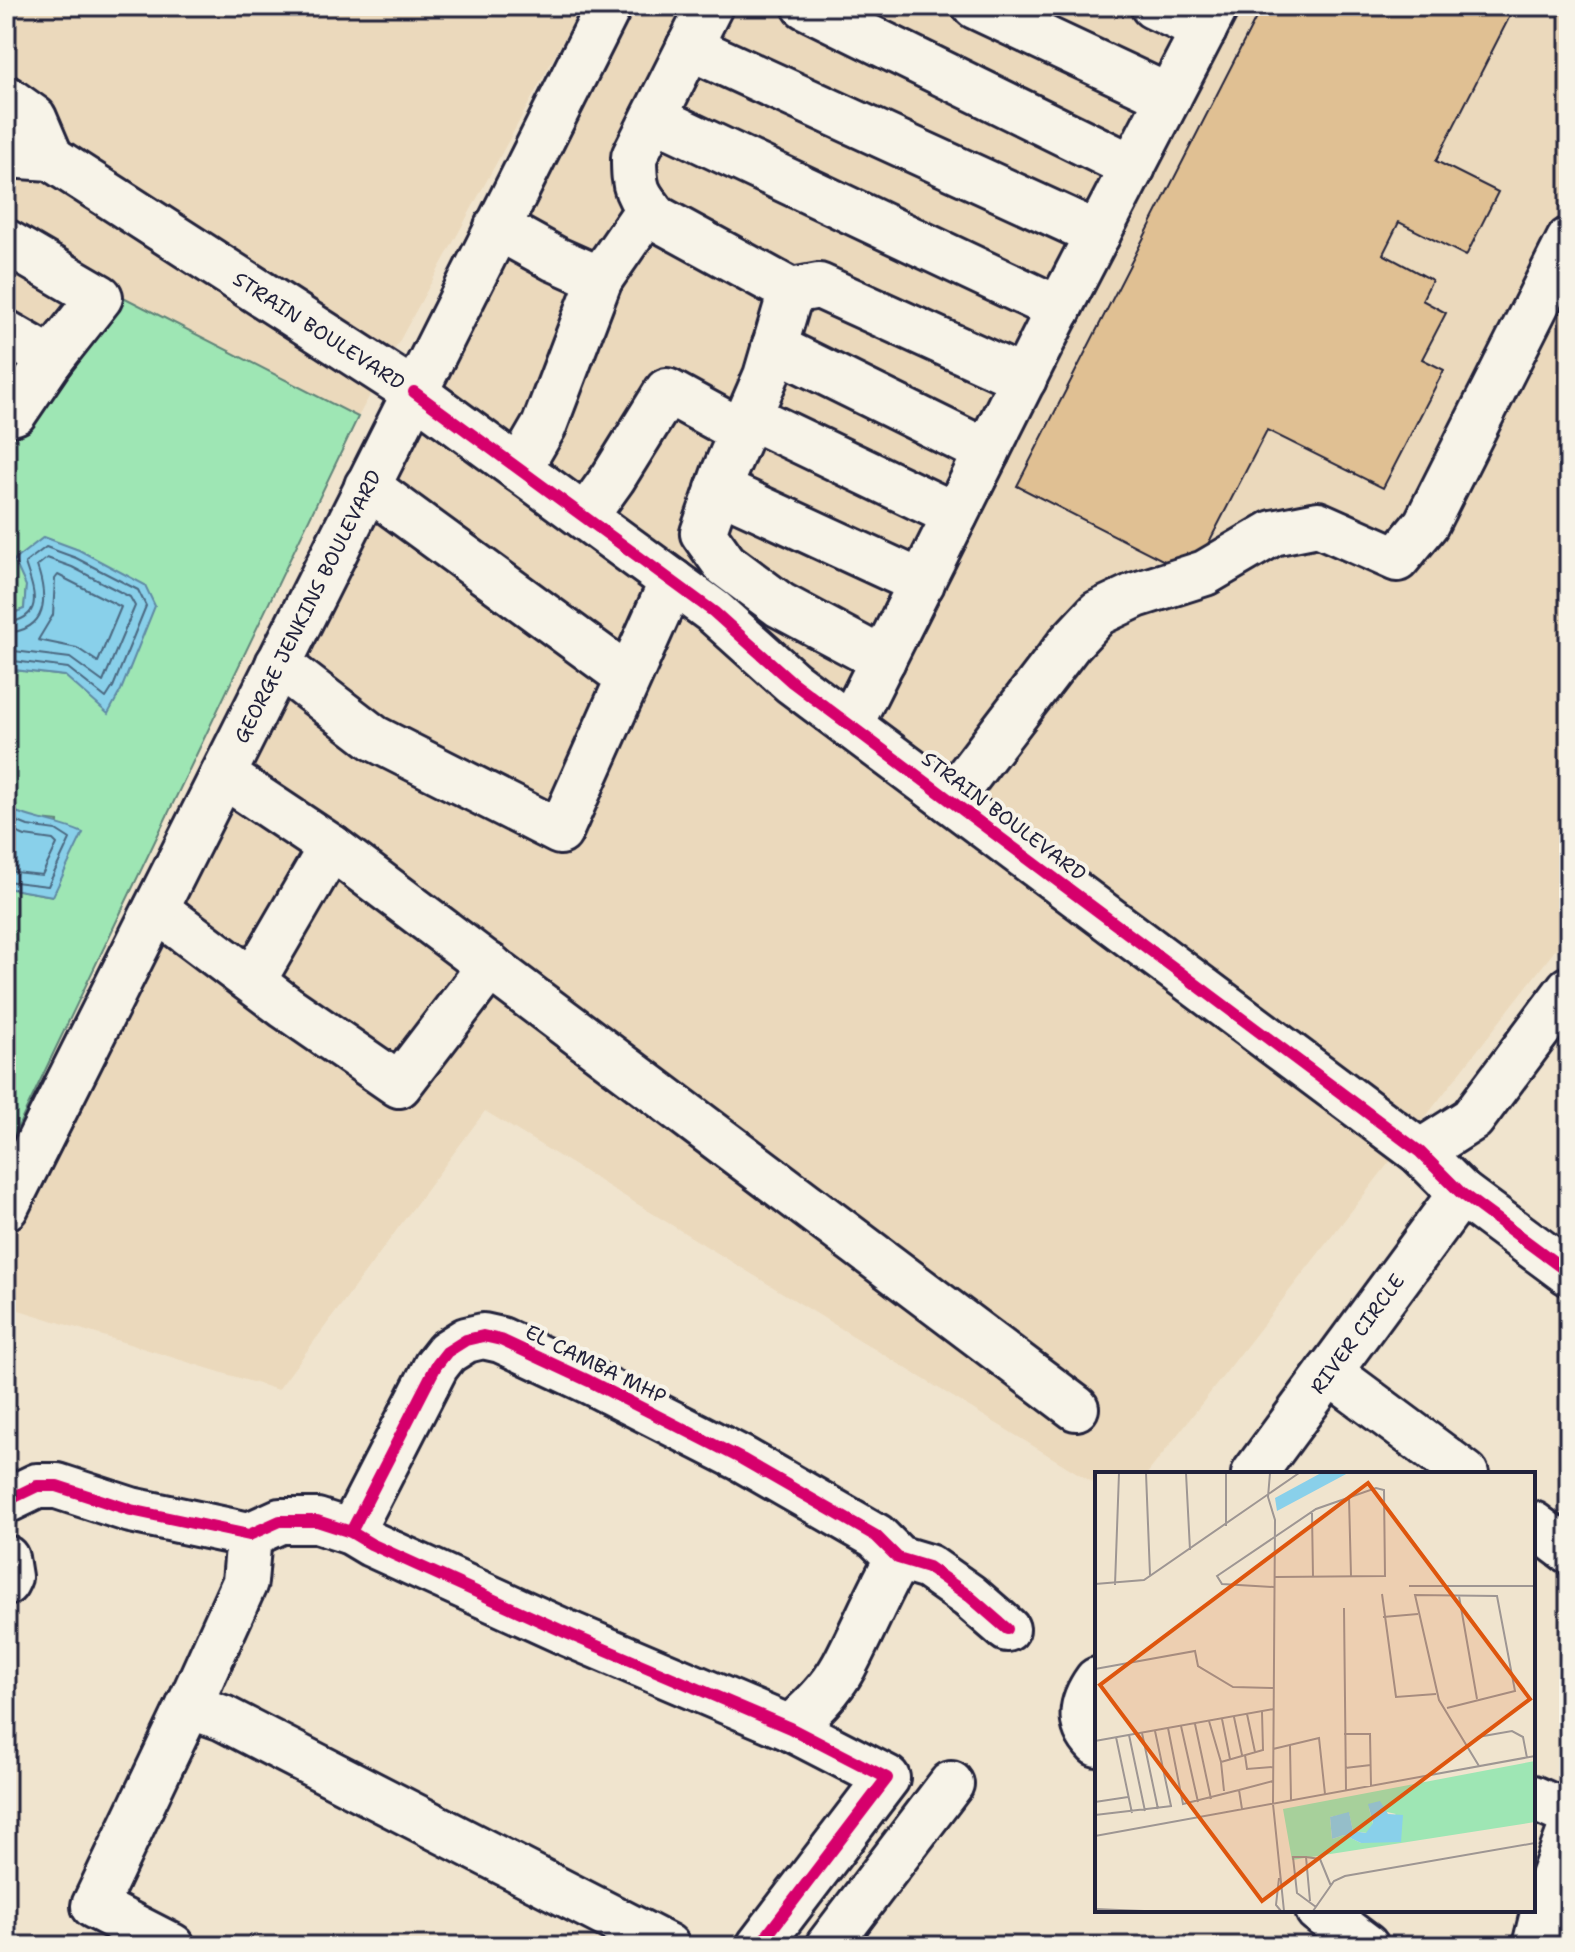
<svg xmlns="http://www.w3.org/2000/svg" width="1575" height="1952" viewBox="0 0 1575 1952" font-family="'Shantell Sans',sans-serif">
<rect width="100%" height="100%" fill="#f0e4ce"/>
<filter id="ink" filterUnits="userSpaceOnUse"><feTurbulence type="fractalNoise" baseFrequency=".0125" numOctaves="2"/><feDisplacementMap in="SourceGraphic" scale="16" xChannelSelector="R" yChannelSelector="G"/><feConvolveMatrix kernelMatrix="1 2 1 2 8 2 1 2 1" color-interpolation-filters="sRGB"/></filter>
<g filter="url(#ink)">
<g fill="#ebd9bc">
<path d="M 6,6 L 582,6 L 358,417 L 88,279 L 6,421 Z"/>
<path d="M 631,6 L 1569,6 L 1569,932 L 1417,1128 L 439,388 Z"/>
<path d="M 422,420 L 703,626 L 1395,1155 L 1147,1474 L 1097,1474 L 1097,1485 L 485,1111 L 278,1390 L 6,1306 L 6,1250 Z"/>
</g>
<path fill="#9ee6b4" stroke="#608478" stroke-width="2" d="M 88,279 L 358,417 L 6,1152 L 6,888 L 53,896 L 58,822 L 30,819 L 6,808 L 6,669 L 65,676 L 26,586 L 24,609 L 6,616 L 6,421 Z"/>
<g fill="#89d0ea" stroke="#608aa4" stroke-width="2">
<path d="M 44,537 L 79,550 L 145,585 L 155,606 L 121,690 L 108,714 L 65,676 L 6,669 L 6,616 L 24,609 L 26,586 L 14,560 Z"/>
<path d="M 6,808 C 32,820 56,821 83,833 L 53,896 L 6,888 Z"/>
</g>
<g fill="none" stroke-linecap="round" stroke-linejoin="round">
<g stroke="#4b6881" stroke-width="2">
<path d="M 58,575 L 121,607 L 98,662 L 77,648 L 38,640 L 53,615 L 55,579 Z"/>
<path d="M 6,623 C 47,618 33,589 25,563 L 46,547 L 76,558 L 138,590 L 146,606 L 113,687 L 106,698 L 68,668 L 6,660"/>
<path d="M 6,633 C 48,630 48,598 37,566 L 47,558 L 72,567 L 130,597 L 135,606 L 103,682 L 70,658 L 6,650"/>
<path d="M 6,817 L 28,826 L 56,830 L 70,839 L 48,886 L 6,881"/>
<path d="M 6,828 L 25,836 L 53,840 L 57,844 L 42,875 L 6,871"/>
</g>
</g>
<g fill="#e0c093" stroke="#22223b" stroke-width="2">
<path d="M 1262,6 L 1515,6 L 1436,161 L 1498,192 L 1466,256 L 1399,222 L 1383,254 L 1432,280 L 1422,300 L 1446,313 L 1422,359 L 1444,370 L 1383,488 L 1267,430 L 1192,575 L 1017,486 Z"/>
<path d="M 1542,6 L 1565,6 L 1560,15 Z"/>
</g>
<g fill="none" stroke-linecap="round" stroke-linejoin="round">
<g stroke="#22223b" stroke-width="50">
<g id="minor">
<path d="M 710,6 L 634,157 C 634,189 636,194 657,218 L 791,291 L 766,376 L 724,473 L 703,533 L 725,564 L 780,605 L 883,660"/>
<path d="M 805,6 L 1133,167"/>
<path d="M 975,6 L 1169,97"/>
<path d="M 1153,6 L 1204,30"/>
<path d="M 689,47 L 1098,234"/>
<path d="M 6,98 L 34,118 L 51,158"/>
<path d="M 654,118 L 1059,309"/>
<path id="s1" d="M 6,155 L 51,158 L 414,392 L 714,612 L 792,682 L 1420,1152 L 1461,1193 L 1569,1273"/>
<path d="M 497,227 L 555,259 L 600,279 L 649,208"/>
<path d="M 6,242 L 100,297 L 51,359 L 6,333"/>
<path d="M 791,291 L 819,286 L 1024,379"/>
<path d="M 774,347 L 987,452"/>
<path d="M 6,414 L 15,412 L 51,359"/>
<path d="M 748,416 L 955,515"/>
<path d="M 519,469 L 544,426 L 600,279"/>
<path d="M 367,486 L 628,677"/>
<path d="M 718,489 L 922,583"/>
<path d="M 585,517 L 613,478 L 667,391 L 742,432"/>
<path d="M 278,664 L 374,738 L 560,832 L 672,581"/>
<path d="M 850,725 L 1053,320 L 1216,6"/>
<path d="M 223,775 L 331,847 L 1076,1408"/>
<path d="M 950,800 L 1070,643 L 1098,613 L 1136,595 L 1205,573 L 1273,533 L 1318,524 L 1397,559 L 1426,524 L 1569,240"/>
<path d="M 156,909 L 286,1007 L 399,1085 L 490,966"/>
<path d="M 253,981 L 331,847"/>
<path d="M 1420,1152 L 1472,1119 L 1569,989"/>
<path d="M 1329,1372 L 1466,1474"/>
<path id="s2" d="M 1254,1474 L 1461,1193"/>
<path d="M 6,1501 L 37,1486 L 57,1486 L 131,1510 L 249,1535 L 280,1521 L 317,1521 L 351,1532 L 371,1544 L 569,1634 L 790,1728 L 887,1778 L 759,1946"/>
<path d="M 1533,1524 L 1569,1551"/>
<path d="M 351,1532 L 436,1366 L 447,1352 L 466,1340 L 483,1336 L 501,1340 L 589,1381 L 742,1459 L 876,1536 L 898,1558 L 928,1567 L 969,1596 L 1007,1629"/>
<path d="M 6,1558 L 9,1577 L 6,1583"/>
<path d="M 1097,1680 C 1081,1702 1077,1724 1097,1744"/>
<path d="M 189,1706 L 223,1718 L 667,1946"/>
<path d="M 790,1728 C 811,1709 831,1690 844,1666 C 863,1630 878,1593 898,1558"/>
<path d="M 1533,1798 L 1569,1814"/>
<path d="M 1318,1910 L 1366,1946"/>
<path d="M 172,1946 L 94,1906 L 189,1706 L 245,1582 L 249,1535"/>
<path d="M 828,1946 L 951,1784"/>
<path d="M 1535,1946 L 1550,1885 L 1569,1833"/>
</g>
</g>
<g stroke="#22223b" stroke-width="50">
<g id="major">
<path id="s3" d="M 6,1207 L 609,6"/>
</g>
</g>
<use href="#minor" stroke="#f7f3e8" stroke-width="44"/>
<use href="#major" stroke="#f7f3e8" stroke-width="44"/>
<g stroke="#f7f3e8" stroke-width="17">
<g id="cycleway">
<path d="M 414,392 L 714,612 L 792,682 L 1420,1152 L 1461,1193 L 1569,1273"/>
<path d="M 6,1501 L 37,1486 L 57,1486 L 131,1510 L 249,1535 L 280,1521 L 317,1521 L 351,1532 L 371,1544 L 569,1634 L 790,1728 L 887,1778 L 759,1946"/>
<path d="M 351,1532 L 436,1366 L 447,1352 L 466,1340 L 483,1336 L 501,1340 L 589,1381 L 742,1459 L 876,1536 L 898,1558 L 928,1567 L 969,1596 L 1007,1629"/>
</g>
</g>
<use href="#cycleway" stroke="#d6006c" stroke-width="12"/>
</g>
</g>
<g text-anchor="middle" stroke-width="8" stroke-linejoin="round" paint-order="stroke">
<g font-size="20" fill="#22223b" stroke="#f7f3e8">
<text dy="7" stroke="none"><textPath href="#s1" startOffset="364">STRAIN BOULEVARD</textPath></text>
<text dy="7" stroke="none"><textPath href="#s3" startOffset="672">GEORGE JENKINS BOULEVARD</textPath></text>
<text transform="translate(1004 816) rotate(37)" y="7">STRAIN BOULEVARD</text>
<text dy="7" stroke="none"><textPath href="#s2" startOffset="174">RIVER CIRCLE</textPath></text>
<text transform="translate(596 1364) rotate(26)" y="7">EL CAMBA MHP</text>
</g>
</g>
<g transform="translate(1095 1472)">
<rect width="440" height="440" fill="#f0e4ce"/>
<path d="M 440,289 L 440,350 L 197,388 L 188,337 ZM 274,336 L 301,342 L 266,371 L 249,363 L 237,367 L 235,345 L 254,341 L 258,359 L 272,361 L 278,352 Z" fill="#9ee6b4" fill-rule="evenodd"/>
<path d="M 226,1 L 253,1 L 182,39 L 180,26 ZM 285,329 L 293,342 L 308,343 L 306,370 L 266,371 L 249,363 L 237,367 L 235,345 L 254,340 L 258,359 L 271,361 L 278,351 L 273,332 Z" fill="#89d0ea"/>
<path fill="none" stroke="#9e9693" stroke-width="2" d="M 51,1 L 55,103M 91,1 L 95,78M 131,1 L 131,54M 175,1 L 173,25 L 180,48 L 178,332 L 189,439M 254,25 L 256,104M 217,41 L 218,105M 0,112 L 49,108 L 204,1M 20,113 L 24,1M 314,114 L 440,114M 179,115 L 127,112 L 122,104 L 221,37 L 281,16 L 289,18 L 290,104 L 180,105M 287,122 L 301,225 L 341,222M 364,124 L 382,227M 249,136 L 251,318M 288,145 L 323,142M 0,197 L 100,179 L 103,194 L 138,215 L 179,216M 352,236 L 420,219 L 402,124 L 320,123 L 344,228 L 384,294M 152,242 L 160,280M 139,245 L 147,283M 127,247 L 135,287M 114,249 L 126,290M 100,252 L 116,327M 86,254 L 103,330M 73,256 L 88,332 L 144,318 L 147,337M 60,259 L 76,334M 47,261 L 63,337M 249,262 L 275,262 L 276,314M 34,263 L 50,339M 21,265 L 37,341M 0,269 L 179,237M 195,273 L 196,328M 374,274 L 383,265 L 417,259 L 428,265 L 432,286M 178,277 L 224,266 L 230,322M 150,283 L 152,297 L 178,295M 250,296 L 276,293M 144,318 L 178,309M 129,319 L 126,290 L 168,278 L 167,240M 0,330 L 33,325M 0,343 L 77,334M 0,364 L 440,284M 211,385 L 225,387 L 236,414M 184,406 L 181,433 L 186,439M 215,429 L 211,385 L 198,385 L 202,421 L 221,435M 0,437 L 49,439M 218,439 L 239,409 L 250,404 L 440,371"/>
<path fill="#de560e" fill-opacity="0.15" stroke="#de560e" stroke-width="4" d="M 273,11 L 435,227 L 167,429 L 5,213 Z"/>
<rect width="440" height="440" fill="none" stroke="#22223b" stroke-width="4"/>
</g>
<rect width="1575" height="1952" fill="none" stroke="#f7f3e8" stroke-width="32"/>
<rect x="16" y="16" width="1543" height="1920" fill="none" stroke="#22223b" stroke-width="3" filter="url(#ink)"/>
</svg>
